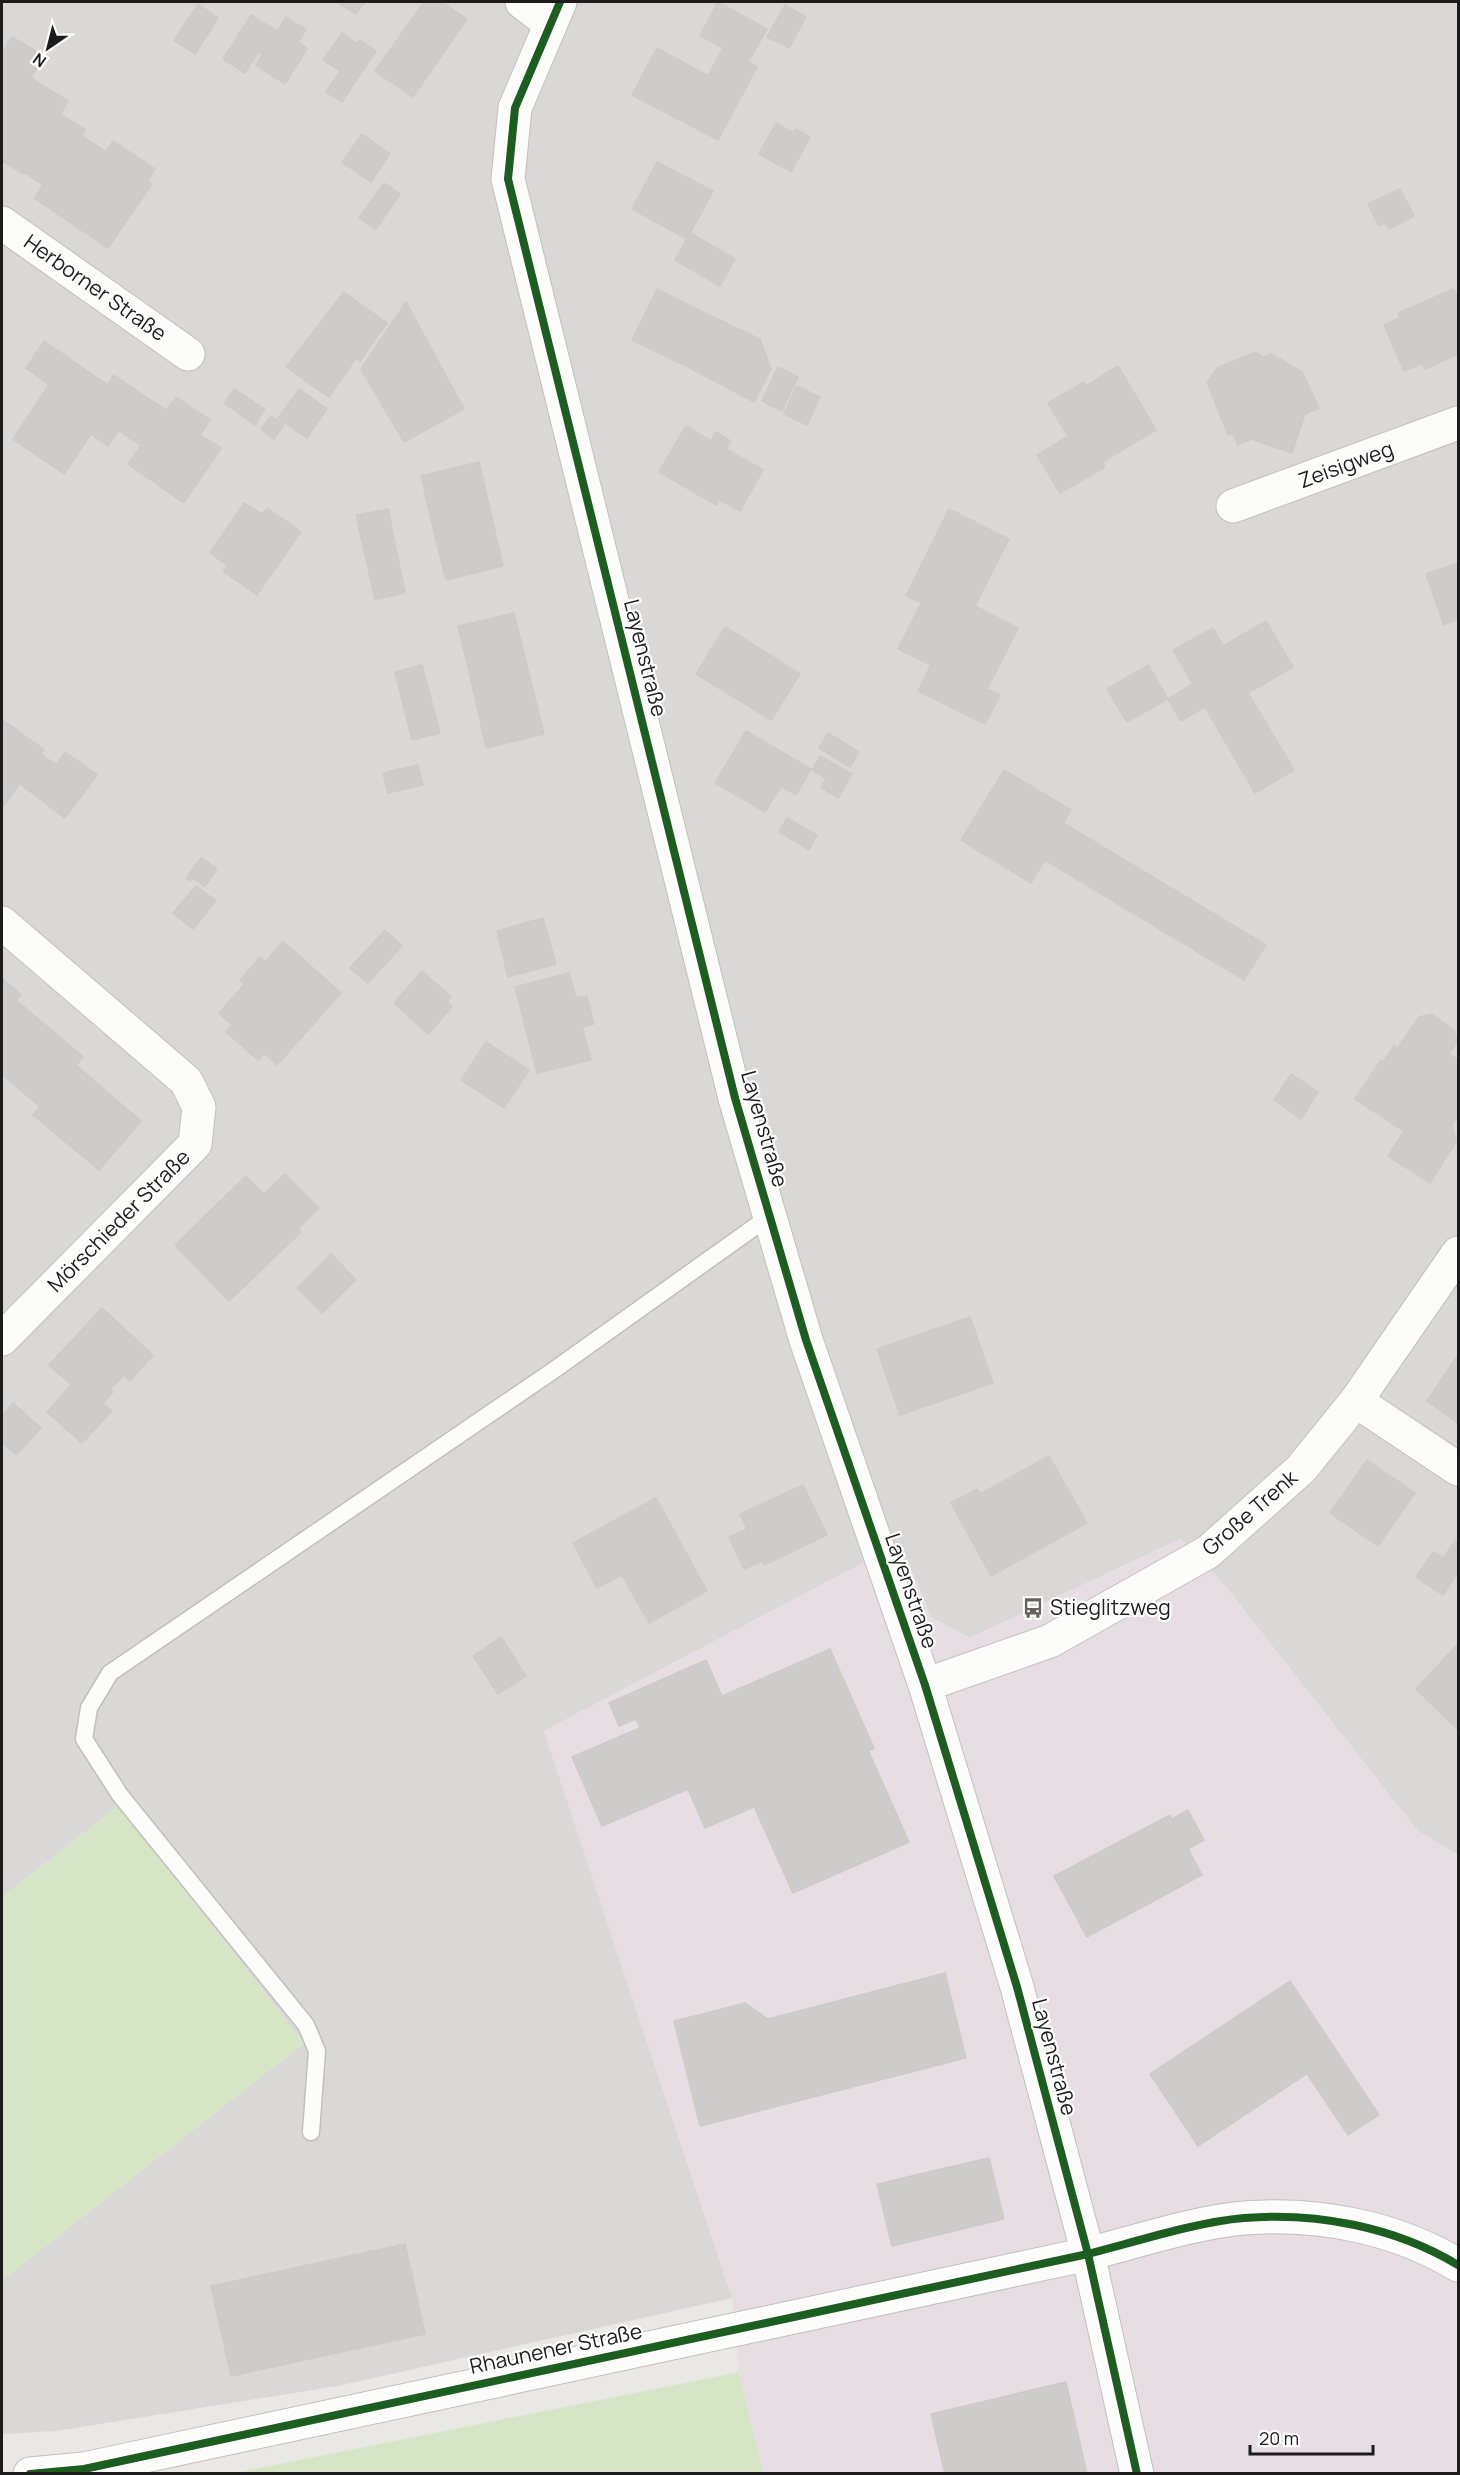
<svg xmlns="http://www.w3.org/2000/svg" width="1460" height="2475" viewBox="0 0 1460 2475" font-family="Manrope,sans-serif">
<rect width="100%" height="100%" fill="#eae8e5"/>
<path fill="#d9d8d6" d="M 2,2 L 1458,2 L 1458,1855 L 1418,1831 L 1218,1577 L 1180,1539 L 970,1638 L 931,1617 L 899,1544 L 544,1731 L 732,2298 L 338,2386 L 56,2431 L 2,2434 L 2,2280 L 304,2043 L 118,1806 L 2,1897 Z"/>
<path fill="#e7dee3" d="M 1180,1539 L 1218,1577 L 1418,1831 L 1458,1855 L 1458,2473 L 763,2473 L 739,2372 L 732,2298 L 544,1731 L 900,1543 L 931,1617 L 970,1638 Z"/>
<g fill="#d6e5c6">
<path d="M 118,1806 L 304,2043 L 2,2280 L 2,1897 Z"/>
<path d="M 739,2372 L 763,2473 L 234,2473 Z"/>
</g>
<g fill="#ceccca" stroke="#cdcac7" stroke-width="1.5">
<path d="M 337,2 L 365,2 L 356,14 Z"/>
<path d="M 424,2 L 442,2 L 467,19 L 413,97 L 375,71 Z"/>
<path d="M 718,2 L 767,29 L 749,61 L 700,36 Z"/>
<path d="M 198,4 L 218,18 L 195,54 L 174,40 Z"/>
<path d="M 785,5 L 806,17 L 789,48 L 767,37 Z"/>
<path d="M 251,15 L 277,31 L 262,55 L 258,52 L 245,73 L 223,59 Z"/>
<path d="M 286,17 L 306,30 L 298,42 L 307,49 L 285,84 L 256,65 Z"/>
<path d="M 342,33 L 357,44 L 360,40 L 376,51 L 342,102 L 326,92 L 340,71 L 323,60 Z"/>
<path d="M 12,37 L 44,56 L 31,78 L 68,101 L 24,174 L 2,161 L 2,53 Z"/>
<path d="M 657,48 L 708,76 L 723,48 L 757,67 L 718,140 L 632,95 Z"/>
<path d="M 60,114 L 85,130 L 82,136 L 78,133 L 43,185 L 24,172 Z"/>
<path d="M 776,123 L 793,133 L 796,129 L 810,137 L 791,172 L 759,154 Z"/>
<path d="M 78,133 L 106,152 L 113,141 L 155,169 L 147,181 L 152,184 L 108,248 L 34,198 Z"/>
<path d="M 362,134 L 390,154 L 371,182 L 342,162 Z"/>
<path d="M 657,162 L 713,191 L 687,239 L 632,209 Z"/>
<path d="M 384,183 L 400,194 L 376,229 L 359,218 Z"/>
<path d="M 1400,189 L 1414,216 L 1389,229 L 1386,223 L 1379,226 L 1368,204 Z"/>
<path d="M 690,233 L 735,259 L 720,286 L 675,260 Z"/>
<path d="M 657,289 L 713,317 L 688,367 L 632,340 Z"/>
<path d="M 1454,289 L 1458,299 L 1458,354 L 1425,369 L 1423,363 L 1404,371 L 1384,325 L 1400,318 L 1398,313 Z"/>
<path d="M 344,292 L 387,323 L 360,361 L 356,358 L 329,397 L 286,367 Z"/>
<path d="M 406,302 L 464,409 L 404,442 L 361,369 Z"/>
<path d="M 713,317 L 760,339 L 771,369 L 754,402 L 688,367 Z"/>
<path d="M 44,341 L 108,385 L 114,375 L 143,395 L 108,446 L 91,434 L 64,474 L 13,439 L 49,385 L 26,368 Z"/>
<path d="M 1255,352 L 1263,357 L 1272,354 L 1302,372 L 1319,408 L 1305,414 L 1292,453 L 1251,439 L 1238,445 L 1233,433 L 1228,435 L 1207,382 L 1217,368 Z"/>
<path d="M 1118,366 L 1156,430 L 1102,462 L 1105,467 L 1060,493 L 1037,455 L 1068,436 L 1048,403 L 1084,382 L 1086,386 Z"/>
<path d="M 778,367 L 798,377 L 782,411 L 762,401 Z"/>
<path d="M 797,386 L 820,397 L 807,425 L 784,414 Z"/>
<path d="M 234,389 L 265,409 L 255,425 L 224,403 Z"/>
<path d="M 299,389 L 327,409 L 307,438 L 278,418 Z"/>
<path d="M 143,395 L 165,409 L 140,445 L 118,430 Z"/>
<path d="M 176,397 L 210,420 L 200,435 L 221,448 L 184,503 L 128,464 Z"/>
<path d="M 271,416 L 284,425 L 274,439 L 261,429 Z"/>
<path d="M 686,426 L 711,441 L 716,432 L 731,441 L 726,449 L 763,470 L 740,511 L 719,499 L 716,505 L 659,472 Z"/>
<path d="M 479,462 L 492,518 L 434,532 L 421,476 Z"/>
<path d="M 244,503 L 262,514 L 227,565 L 210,553 Z"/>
<path d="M 267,508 L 301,532 L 257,595 L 223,571 Z"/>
<path d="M 388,509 L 405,593 L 375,599 L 356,515 Z"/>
<path d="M 949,509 L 1009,539 L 975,606 L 963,600 L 960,606 L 928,590 L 921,603 L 906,596 Z"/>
<path d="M 492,518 L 503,566 L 446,580 L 434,532 Z"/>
<path d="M 1458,563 L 1458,619 L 1444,625 L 1426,574 Z"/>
<path d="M 928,590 L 960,606 L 931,665 L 898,649 Z"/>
<path d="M 963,600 L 1018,628 L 987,689 L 1000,695 L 985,724 L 918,691 Z"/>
<path d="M 514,613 L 528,670 L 472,684 L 458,626 Z"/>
<path d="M 1266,621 L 1293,667 L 1248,693 L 1294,770 L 1255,793 L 1205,707 L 1181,721 L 1168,699 L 1193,684 L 1173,650 L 1213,628 L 1223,646 Z"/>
<path d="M 725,627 L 800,674 L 771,720 L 696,674 Z"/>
<path d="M 422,665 L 440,733 L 412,740 L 395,672 Z"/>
<path d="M 1148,665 L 1168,699 L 1127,722 L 1107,689 Z"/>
<path d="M 528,670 L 544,734 L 486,748 L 472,684 Z"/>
<path d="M 2,719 L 44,750 L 2,808 Z"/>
<path d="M 746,731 L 811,769 L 796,795 L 781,786 L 765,812 L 715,783 Z"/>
<path d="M 828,733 L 859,752 L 850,767 L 819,748 Z"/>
<path d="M 65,752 L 97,775 L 65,818 L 19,783 L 41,754 L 56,765 Z"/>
<path d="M 820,756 L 852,774 L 838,798 L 821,787 L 826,778 L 812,770 Z"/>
<path d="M 418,765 L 423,785 L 388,793 L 383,773 Z"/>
<path d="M 1004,770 L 1071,810 L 1063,823 L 1266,945 L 1244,980 L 1045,860 L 1031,883 L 961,840 Z"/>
<path d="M 787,818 L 817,835 L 809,850 L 779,832 Z"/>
<path d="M 201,858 L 217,869 L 205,886 L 192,878 L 190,881 L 186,878 Z"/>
<path d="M 196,886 L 216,901 L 193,929 L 173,913 Z"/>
<path d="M 543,918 L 556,964 L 508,977 L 497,931 Z"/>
<path d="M 385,930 L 402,946 L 368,983 L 350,968 Z"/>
<path d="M 283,941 L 341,993 L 277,1065 L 264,1053 L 258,1060 L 226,1032 L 232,1025 L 219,1013 L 245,984 L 240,980 L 260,957 L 266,961 Z"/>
<path d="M 422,971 L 451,997 L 447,1002 L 452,1007 L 428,1034 L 394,1003 Z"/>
<path d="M 569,973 L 576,998 L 587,996 L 594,1024 L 582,1027 L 591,1060 L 537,1073 L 515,987 Z"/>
<path d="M 2,978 L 21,995 L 16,1000 L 83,1057 L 40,1107 L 2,1074 Z"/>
<path d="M 1431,1014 L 1454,1030 L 1457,1042 L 1449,1054 L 1458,1060 L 1458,1116 L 1452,1125 L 1456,1142 L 1430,1183 L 1388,1156 L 1404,1131 L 1355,1099 L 1381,1060 L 1383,1062 L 1394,1046 L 1397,1049 L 1419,1017 Z"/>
<path d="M 486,1042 L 529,1070 L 504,1108 L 461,1080 Z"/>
<path d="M 76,1065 L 141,1121 L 99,1170 L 33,1115 Z"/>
<path d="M 1291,1074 L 1318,1092 L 1301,1119 L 1274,1100 Z"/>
<path d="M 285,1174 L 319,1208 L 298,1229 L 264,1194 Z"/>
<path d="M 246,1176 L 301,1232 L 229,1301 L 175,1245 Z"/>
<path d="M 331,1254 L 356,1280 L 322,1313 L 297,1288 Z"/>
<path d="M 102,1308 L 153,1355 L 130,1381 L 124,1375 L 110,1390 L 113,1392 L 98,1409 L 49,1365 Z"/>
<path d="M 970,1317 L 993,1383 L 900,1415 L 877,1349 Z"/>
<path d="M 1458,1355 L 1458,1423 L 1427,1401 Z"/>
<path d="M 71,1385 L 98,1409 L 103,1403 L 112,1411 L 82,1443 L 47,1412 Z"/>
<path d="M 13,1403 L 41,1428 L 16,1455 L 2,1442 L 2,1416 Z"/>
<path d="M 1049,1456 L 1087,1523 L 991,1576 L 951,1503 L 977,1489 L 980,1494 Z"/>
<path d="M 1367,1460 L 1415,1493 L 1378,1546 L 1330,1513 Z"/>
<path d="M 803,1485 L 827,1535 L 764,1565 L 740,1514 Z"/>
<path d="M 656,1498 L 707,1591 L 649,1623 L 622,1575 L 597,1588 L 573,1543 Z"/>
<path d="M 747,1529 L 762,1561 L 744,1569 L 729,1537 Z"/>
<path d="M 1455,1541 L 1458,1543 L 1458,1572 L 1443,1595 L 1416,1577 L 1433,1552 L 1443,1558 Z"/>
<path d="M 501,1637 L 526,1676 L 498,1694 L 473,1656 Z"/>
<path d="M 1458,1644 L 1458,1730 L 1416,1689 Z"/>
<path d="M 830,1649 L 874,1748 L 752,1802 L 754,1807 L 705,1828 L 688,1789 L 602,1826 L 572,1757 L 640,1728 L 636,1719 L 619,1726 L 609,1703 L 706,1660 L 722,1696 Z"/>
<path d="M 868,1750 L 909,1842 L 793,1893 L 752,1802 Z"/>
<path d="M 1188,1810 L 1204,1840 L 1188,1849 L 1172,1819 Z"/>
<path d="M 1170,1815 L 1202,1875 L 1087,1937 L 1054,1876 Z"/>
<path d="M 945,1973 L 966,2058 L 700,2126 L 674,2021 L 745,2003 L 768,2019 Z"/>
<path d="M 1290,1981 L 1338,2053 L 1198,2146 L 1150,2074 Z"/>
<path d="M 1338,2053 L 1379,2115 L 1348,2135 L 1307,2074 Z"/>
<path d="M 989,2158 L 1004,2219 L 892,2246 L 877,2184 Z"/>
<path d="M 405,2244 L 425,2334 L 231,2376 L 211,2286 Z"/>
<path d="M 1066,2382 L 1087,2474 L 945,2474 L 931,2414 Z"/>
</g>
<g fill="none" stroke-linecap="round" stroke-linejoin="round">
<g stroke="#c1c0bf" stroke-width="19">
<path id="lane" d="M 311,2132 L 317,2051 L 306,2025 L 120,1795 L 84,1739 L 89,1708 L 110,1673 L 554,1370 L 770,1216"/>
</g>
<g stroke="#c1c0bf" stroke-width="35">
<g id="street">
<path d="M 522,2 L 549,23"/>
<path d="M 560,2 L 515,108 L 508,179 L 735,1098 L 806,1340 L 925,1685 L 1017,1987 L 1088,2254 L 1137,2474"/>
<path d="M 2,223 L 188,354"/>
<path d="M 1233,506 L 1458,423"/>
<path d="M 2,923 L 186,1081 L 199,1107 L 195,1144 L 2,1339"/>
<path d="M 1356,1401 L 1458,1469"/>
<path d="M 925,1685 L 1050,1641 L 1208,1552 L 1301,1469 L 1356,1401 L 1458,1253"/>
<path d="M 30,2474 L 84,2469 L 1088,2254 C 1135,2242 1196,2222 1244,2218 C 1317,2212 1395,2227 1458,2265"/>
</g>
</g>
<use href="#lane" stroke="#fcfcfb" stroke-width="16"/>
<use href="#street" stroke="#fcfcfb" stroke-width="33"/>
<g stroke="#fff" stroke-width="11">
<g id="cycleway">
<path d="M 560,2 L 515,108 L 508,179 L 735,1098 L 806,1340 L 925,1685 L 1017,1987 L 1088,2254 L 1137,2474"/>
<path d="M 30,2474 L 84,2469 L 1088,2254 C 1135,2242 1196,2222 1244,2218 C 1317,2212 1395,2227 1458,2265"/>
</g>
</g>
<use href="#cycleway" stroke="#1b5e20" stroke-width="8"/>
</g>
<defs>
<g id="bus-bare" transform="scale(1.62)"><path d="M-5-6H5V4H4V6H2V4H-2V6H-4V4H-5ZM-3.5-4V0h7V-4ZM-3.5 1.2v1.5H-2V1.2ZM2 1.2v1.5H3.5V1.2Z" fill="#646362" stroke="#fff" stroke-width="2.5" paint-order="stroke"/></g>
</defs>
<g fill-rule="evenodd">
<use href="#bus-bare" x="1033" y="1608"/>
</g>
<g text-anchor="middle" stroke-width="4.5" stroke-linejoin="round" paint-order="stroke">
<g font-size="21" fill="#1c1c1c" stroke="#fff">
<text transform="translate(95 288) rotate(35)" y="7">Herborner Straße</text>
<text transform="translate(1346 465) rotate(-20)" y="7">Zeisigweg</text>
<text transform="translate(645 658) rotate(76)" y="7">Layenstraße</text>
<text transform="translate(764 1129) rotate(74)" y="7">Layenstraße</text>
<text transform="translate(119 1221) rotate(-45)" y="7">Mörschieder Straße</text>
<text transform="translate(1250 1513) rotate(-41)" y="7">Große Trenk</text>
<text transform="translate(911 1591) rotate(71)" y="7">Layenstraße</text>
<text transform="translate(1054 2057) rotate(75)" y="7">Layenstraße</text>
<text transform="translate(556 2349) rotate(-12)" y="7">Rhaunener Straße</text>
</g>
<g font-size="21" fill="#1c1c1c" stroke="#fff" text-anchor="start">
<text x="1050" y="1615">Stieglitzweg</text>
</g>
</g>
<rect width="1460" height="2475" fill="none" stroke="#1c1c1c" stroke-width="6"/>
<g transform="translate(48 48) rotate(215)" stroke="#ffffff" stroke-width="4.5" paint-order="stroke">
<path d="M0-4.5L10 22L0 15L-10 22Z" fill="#1c1c1c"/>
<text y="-9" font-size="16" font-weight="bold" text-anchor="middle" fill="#1c1c1c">N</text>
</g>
<path d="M1250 2445v9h123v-9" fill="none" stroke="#1c1c1c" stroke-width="3"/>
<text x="1259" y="2445" font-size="18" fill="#1c1c1c" stroke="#ffffff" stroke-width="4.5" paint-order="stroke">20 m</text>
</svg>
